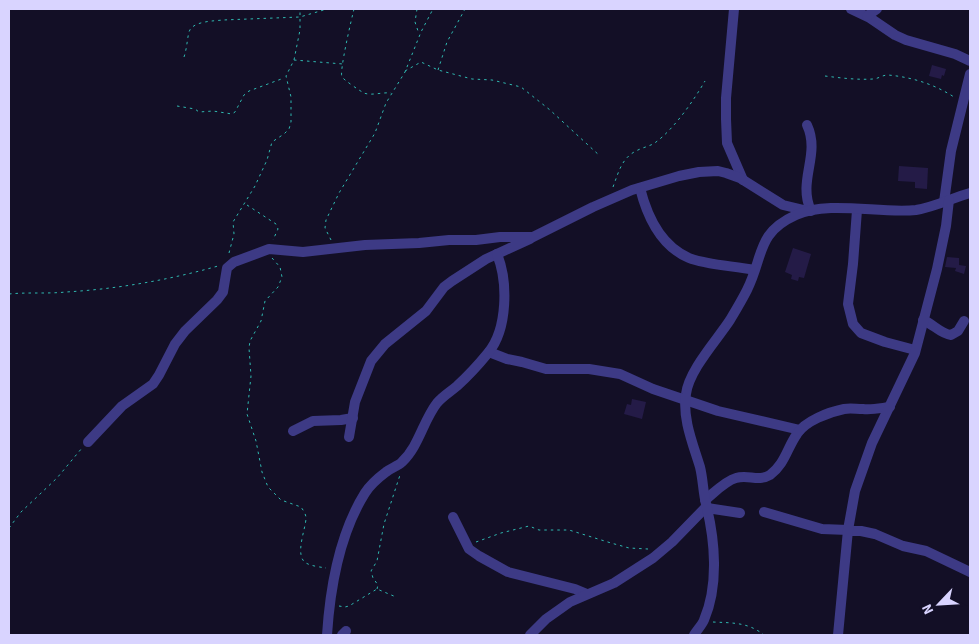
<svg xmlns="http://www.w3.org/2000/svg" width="979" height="644" viewBox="0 0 979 644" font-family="'Source Sans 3',sans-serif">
<rect width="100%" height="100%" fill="#130f26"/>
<g fill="#241b47">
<path d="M 932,65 L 946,69 L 944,76 L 942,75 L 941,79 L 929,76 Z"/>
<path d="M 899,166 L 928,168 L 927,189 L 915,188 L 915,182 L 898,181 Z"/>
<path d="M 793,248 L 811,254 L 804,278 L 799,277 L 798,281 L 791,279 L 792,275 L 785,272 Z"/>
<path d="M 947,257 L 959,258 L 959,265 L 966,266 L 964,274 L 955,271 L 956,268 L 945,267 Z"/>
<path d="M 632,399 L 646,402 L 642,419 L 624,414 L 627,404 L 631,405 Z"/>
</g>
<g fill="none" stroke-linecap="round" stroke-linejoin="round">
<g stroke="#2fb8b0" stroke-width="1" stroke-dasharray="2.5 4" stroke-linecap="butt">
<path d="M 354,9 C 352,17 339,72 342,77 C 344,80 360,91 364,93 C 371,96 382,92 391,93"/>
<path d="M 417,9 L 415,22 L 419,34"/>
<path d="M 184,57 C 187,48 187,40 189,32 C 192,21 214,21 223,20 L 300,17 L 327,9"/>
<path d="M 294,60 L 343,64"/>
<path d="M 438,70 L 447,42 L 465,9"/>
<path d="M 405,71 L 421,62 L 438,70 L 472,79 L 492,80 L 521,87 L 550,110 L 600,156"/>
<path d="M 825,76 C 841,78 857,80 873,79 C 878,79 882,75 888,75 C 911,77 934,84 954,97"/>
<path d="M 177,106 L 195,109 L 199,112 L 213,111 L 232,114 L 235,112 L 244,95 L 249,91 L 284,78"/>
<path d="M 613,187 C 619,171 622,157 638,150 C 644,147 651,146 656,142 C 674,129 694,100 705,81"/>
<path d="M 247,205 L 276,224 L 278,229 L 273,240"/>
<path d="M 331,240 L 325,228 L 326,220 L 339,193 L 375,133 L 386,103 L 405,72 L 421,32 L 433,9"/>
<path d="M 229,253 L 234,234 L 233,222 L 255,186 L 267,160 L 272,142 L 284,134 L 289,129 L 291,122 L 291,97 L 286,76 L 294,60 L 300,30 L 300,9"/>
<path d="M 272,258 L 280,267 L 282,277 L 278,287 L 265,301 L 261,321 L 250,341 L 249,348 L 251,376 L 247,414 L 256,441 L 262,472 L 268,487 L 281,500 L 301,507 C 303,510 306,514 306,518 C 306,528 294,556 306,563 C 311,566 320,567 326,568"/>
<path d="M 9,294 C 28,292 47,294 66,292 C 117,289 169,280 218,266"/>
<path d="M 9,528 L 21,512 L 57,478 L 82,448"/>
<path d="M 476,542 L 501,533 L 529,526 L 539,530 L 569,530 L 611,543 L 629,548 L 648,549"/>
<path d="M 377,589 L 378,585 L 373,578 L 371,571 L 377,561 L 384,524 L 400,475"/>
<path d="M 339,606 L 345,607 L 349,606 L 377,589 L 396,597"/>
<path d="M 713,622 C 732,623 748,622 764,635"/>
</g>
<g stroke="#3d3a85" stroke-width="10">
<path d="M 734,9 L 726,98 L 726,119 L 727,143 L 743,180"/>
<path d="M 851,9 L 870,18 L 895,35 L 906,40 L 955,54 L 970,61"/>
<path d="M 867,16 L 877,9"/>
<path d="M 807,125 C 821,155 797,180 811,211"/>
<path d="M 640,188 C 647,216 661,246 689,258 C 706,265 735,266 754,270"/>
<path d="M 944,202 L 951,151 L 970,74"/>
<path d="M 857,210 L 853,264 L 848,304 L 853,324 L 861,333 L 885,342 L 915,350"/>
<path d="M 923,320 C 933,324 941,334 951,335 L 958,331 L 964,321"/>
<path d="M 489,352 L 507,359 L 522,362 L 546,369 L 589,369 L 620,374 L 653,389 L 718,411 L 800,430"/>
<path d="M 293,431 L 313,421 L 341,420 L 353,418"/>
<path d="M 349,437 L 355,402 L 371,361 L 385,344 L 426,311 L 444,287 L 452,281 L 486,259 L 530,239"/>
<path d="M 88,442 L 122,406 L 153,384 L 159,375 L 175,344 L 185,331 L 217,300 L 223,292 L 227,268 L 234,262 L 269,249 L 303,252 L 365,245 L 419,243 L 449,240 L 476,240 L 500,237 L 533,237 L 593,207 L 632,190 L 679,176 L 699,172 L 718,171 L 726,173 L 740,178 L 783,205 L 808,211"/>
<path d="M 705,500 C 714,493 725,481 736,478 C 748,474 758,482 770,475 C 785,464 787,448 797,434 C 805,421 829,412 844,409 C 850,408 856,409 863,409 C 872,410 881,408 890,407"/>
<path d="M 707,508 L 740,513"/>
<path d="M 764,512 L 822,529 L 848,530"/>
<path d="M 453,517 L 469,549 L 479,556 L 508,572 L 575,589 L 587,594"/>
<path d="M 848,531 L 861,531 L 875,534 L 903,546 L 926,551 L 970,572"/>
<path d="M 327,635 C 330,589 340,533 365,493 C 370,485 378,478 386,472 C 391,468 398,466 402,462 C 419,446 423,421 437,403 C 443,396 450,392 457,386 C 468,376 479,364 488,353 C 508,329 508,281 497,254"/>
<path d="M 342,635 L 346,631"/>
<path d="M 530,635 L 546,619 L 570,602 L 614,583 L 653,558 L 672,542 L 707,506"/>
<path d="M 694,635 C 697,630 702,625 704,620 C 719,585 715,540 706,504 C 703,492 703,479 700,467 C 693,444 682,418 686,394 C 689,370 717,340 730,320 C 736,310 742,300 747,290 C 764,256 756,233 796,215 C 829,200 880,214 916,210 C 935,207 952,198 970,193"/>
<path d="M 838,635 L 848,530 L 855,491 L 872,443 L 915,353 L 937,269 L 946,226 L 949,200"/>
</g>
</g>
<rect width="979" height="644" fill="none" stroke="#d9d4ff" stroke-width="20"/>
<g transform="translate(939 604) rotate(245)" stroke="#130f26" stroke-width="4" paint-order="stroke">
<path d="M0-4L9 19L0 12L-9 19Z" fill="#d9d4ff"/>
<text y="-8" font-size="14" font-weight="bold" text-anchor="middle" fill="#d9d4ff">N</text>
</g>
</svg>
